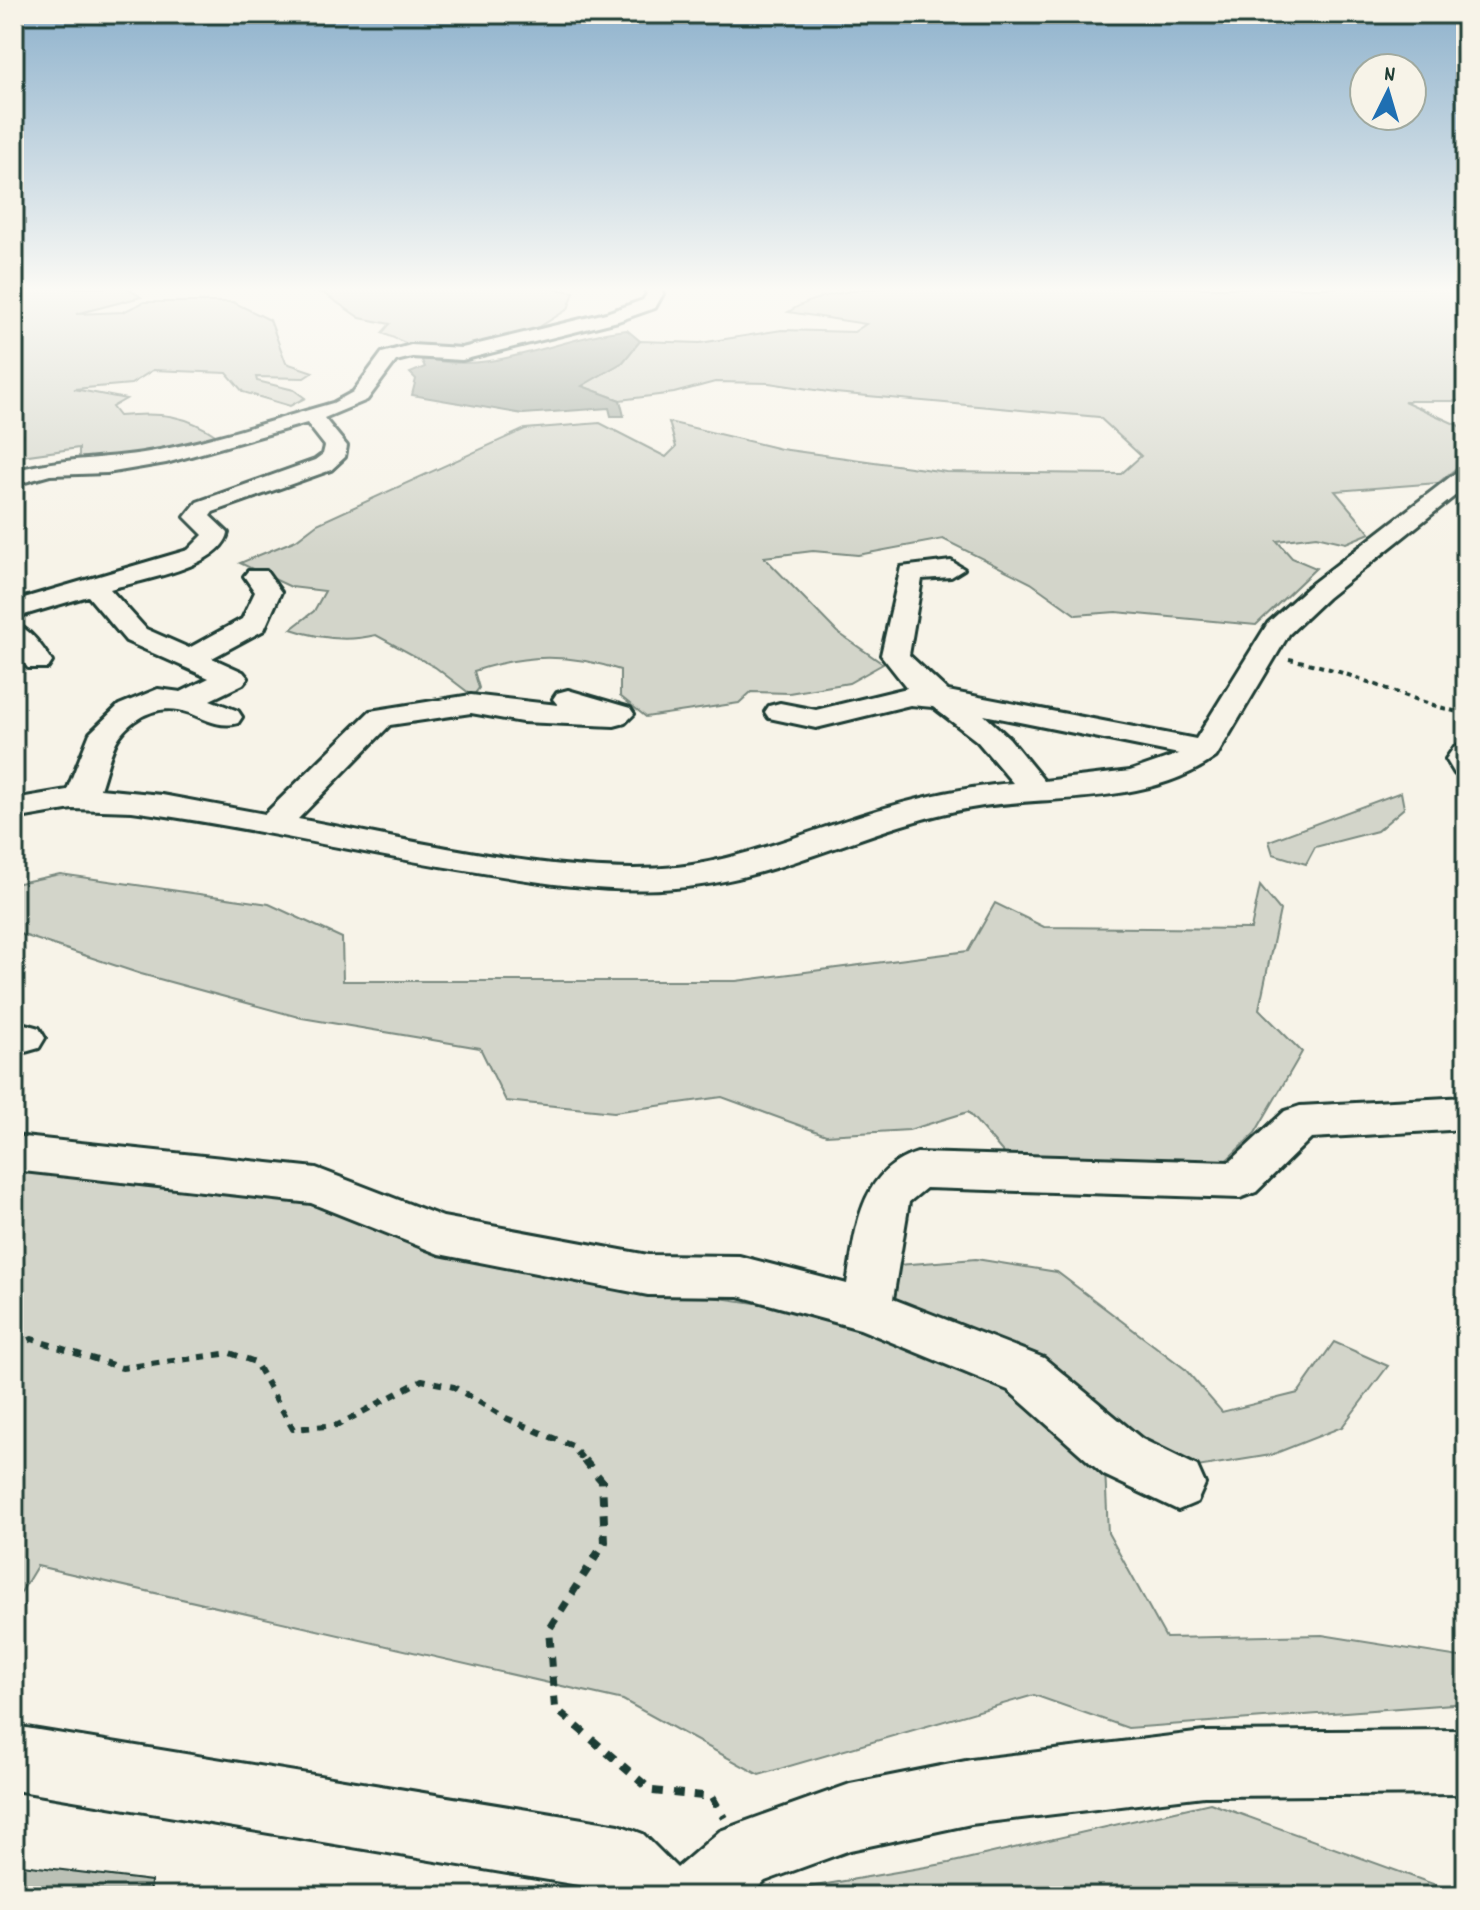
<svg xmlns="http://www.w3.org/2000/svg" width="1480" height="1910" viewBox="0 0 1480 1910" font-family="Dekko,sans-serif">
<rect width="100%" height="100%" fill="#f7f3e8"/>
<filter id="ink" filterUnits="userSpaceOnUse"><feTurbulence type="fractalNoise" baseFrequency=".0125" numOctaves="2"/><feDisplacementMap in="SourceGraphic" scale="16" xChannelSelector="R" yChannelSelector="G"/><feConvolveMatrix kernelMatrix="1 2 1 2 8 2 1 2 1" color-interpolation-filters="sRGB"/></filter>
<g filter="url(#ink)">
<g fill="#d3d5ca" stroke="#79897f" stroke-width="2">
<path d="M 14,288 L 127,288 L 141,297 L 76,314 L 123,312 L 144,302 L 233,302 L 270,320 L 286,363 L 313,372 L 304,378 L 256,377 L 257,381 L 294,390 L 305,398 L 290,406 L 243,392 L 227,373 L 153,370 L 131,384 L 74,389 L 126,399 L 112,407 L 119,416 C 160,412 186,414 220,438 L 181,454 L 79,462 L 79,448 L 21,456 L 20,442 L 23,435 L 14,433 Z"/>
<path d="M 295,288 L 546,288 L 574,292 L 568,309 L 528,334 L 494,337 L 478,347 L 417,348 L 382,333 L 390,324 L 360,318 L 323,293 Z"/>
<path d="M 881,288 L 1466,288 L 1466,401 L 1404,401 L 1466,429 L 1466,460 L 1438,483 L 1335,491 L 1370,533 L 1346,543 L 1316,536 L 1277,541 L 1292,558 L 1316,568 L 1256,625 L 1116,612 L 1076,615 L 1031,583 L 943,539 L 858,555 L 813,551 L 764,557 L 837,632 L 883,664 L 849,683 L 789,693 L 751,692 L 739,703 L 646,717 L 620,696 L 620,670 C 569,653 525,654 474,671 L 479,688 L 473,696 L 435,667 L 376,635 C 347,642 320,639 291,629 L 314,611 L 325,591 L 291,587 L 240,563 L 296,540 L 317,524 L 525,429 L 600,423 L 666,457 L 676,447 L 669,422 L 781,449 L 946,472 L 1121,474 L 1141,456 L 1099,417 L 835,393 L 769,383 L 715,382 L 674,393 L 620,400 L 581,386 L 623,362 L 640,341 L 700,343 L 782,330 L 854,332 L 866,324 L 788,312 C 817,294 848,291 881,288 Z"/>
<path d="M 1401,792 L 1404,808 L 1377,831 L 1315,847 L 1306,864 L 1273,854 L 1269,841 Z"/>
<path d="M 60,874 L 269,904 L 342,938 L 343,981 L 736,981 L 968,951 L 995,903 L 1044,927 L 1251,929 L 1260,886 L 1280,910 L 1259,1009 L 1302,1052 L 1255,1133 L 1213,1173 L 1014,1165 L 968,1112 L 909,1130 L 826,1135 L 722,1097 L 614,1112 L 506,1101 L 480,1048 L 302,1018 L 141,974 L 14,932 L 14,884 Z"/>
<path d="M 14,1160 L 312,1199 L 496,1267 L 776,1306 L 952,1357 L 1104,1447 L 1108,1533 L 1166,1638 L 1322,1635 L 1466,1658 L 1466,1703 L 1128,1728 L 1034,1695 L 759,1775 L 623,1700 L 37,1566 L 14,1604 Z"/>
<path d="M 976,1259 L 1057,1272 L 1185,1369 L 1222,1412 L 1298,1393 L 1334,1342 L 1388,1366 L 1342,1427 L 1271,1455 L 1185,1469 L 1078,1388 L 893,1309 L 898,1265 Z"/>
<path d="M 1210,1803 L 1466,1896 L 795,1896 L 798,1889 L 949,1863 Z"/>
</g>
<path fill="#a4ada3" stroke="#6f8077" stroke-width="2" d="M 627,330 L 640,341 L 623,362 L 582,386 L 620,400 L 624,416 L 611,416 L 609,408 L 523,414 L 412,395 L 416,379 L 410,373 L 425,367 L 422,361 L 425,358 C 493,377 560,336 627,330 Z"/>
<path fill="#bbc1b6" stroke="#1f3d34" stroke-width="2" d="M 14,1864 L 151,1881 L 150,1896 L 14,1896 Z"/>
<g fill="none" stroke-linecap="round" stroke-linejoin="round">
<g stroke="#1f3d34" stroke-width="6">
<g id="minor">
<path d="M 644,288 L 661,288 L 663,294 L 655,308 L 618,321 L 462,360 L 412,357 L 396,361 L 367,400 L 324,418 L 347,446 L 345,457 L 331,470 L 213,512 L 210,516 L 228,533 C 221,567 141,580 110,589 L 146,629 L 189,648 L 242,619 L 255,592 L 244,576 L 248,571 L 266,571 L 281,592 L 264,630 L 212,658 L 243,672 L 248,678 L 243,684 L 210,700 L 238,711 L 242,717 L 238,723 C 221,728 206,720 190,713 C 164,703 136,713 119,737 C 110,750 106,773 100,789 L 162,795 L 265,814 L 370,711 L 471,695 L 558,705 L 553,699 L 557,693 L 568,690 L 630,708 L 634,714 L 625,723 L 614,726 L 522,722 L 471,713 L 390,725 L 298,819 C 412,840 563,878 677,867 C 731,861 784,841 835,824 C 893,804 951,788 1013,783 L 977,741 L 933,707 L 910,705 L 816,728 L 769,718 L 765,712 L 769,706 L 780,703 L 816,710 L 907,688 L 881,655 L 901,567 L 951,561 L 964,569 L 951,577 L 922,579 L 909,655 L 948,691 L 1196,739 L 1268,623 L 1309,586 L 1458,471 L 1466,469 L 1466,487 L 1327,598 L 1289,634 L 1216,757 C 1147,807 1051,794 971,808 C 871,825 777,881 675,888 C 607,894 537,882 471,871 C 358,853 246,826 132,811 L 72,809 L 14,819 L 14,799 L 67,790 L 90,733 L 119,705 L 158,689 L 181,692 L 209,678 L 126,641 L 88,596 L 14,618 L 14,601 L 188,550 L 203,535 L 185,517 L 197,502 L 315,460 L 323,454 L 325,446 L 307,423 L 166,463 L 107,473 L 50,475 L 14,485 L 14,471 C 62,457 111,460 160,450 C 218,439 276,419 333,403 L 353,392 L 382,353 L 411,345 L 462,348 L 606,313 L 643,300 L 647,294 ZM 984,715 L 1179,754 L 1130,771 L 1044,781 L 1009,738 Z"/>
<path d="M 14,624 C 30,628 43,648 52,662 L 48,668 L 28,668 L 14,650 Z"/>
<path d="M 1466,744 L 1466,777 L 1455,774 L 1446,759 L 1455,746 Z"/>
<path d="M 14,1021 L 39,1028 L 45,1038 L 39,1048 L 25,1052 L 14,1049 Z"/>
<path d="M 1466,1097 L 1466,1129 L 1311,1138 L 1256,1192 L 1240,1198 L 926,1188 L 909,1202 L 893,1299 L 1044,1358 L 1142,1439 L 1197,1466 L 1205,1484 L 1197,1502 L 1178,1510 L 1104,1475 L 1008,1390 L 860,1329 L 739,1296 L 648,1295 L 439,1254 L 311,1203 L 14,1170 L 14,1136 L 316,1168 L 443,1217 L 648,1255 L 739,1256 L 847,1284 C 856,1231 858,1172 917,1153 L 1230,1162 L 1285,1111 L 1300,1106 Z"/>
<path d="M 14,1726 L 619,1825 L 643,1834 L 677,1868 L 720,1831 L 744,1822 L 850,1784 L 971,1760 L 1204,1732 L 1466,1730 L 1466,1794 L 1204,1796 L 971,1824 L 850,1850 L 765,1881 L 748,1896 L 609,1896 L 602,1889 L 14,1790 Z"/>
</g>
</g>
<path stroke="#1f3d34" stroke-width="4" stroke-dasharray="5 5" stroke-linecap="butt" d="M 1289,659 C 1350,670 1405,700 1466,714"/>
<path stroke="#1f3d34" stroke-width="6" stroke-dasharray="8 8" stroke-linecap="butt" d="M 14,1347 L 32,1339 L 122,1368 L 230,1353 L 255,1362 L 293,1429 L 338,1425 L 422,1380 L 454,1387 L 506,1418 L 572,1446 L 585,1462"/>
<path stroke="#1f3d34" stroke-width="8" stroke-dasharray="10 10" stroke-linecap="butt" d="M 584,1460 L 602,1481 L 605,1542 L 549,1629 L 555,1708 L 652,1791 L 712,1797 L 724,1818"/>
<use href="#minor" fill="#f7f3e8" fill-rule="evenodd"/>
</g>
</g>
<linearGradient id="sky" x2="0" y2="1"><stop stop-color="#8db1cc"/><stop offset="0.52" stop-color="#fbfaf5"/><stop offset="1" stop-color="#fbfaf5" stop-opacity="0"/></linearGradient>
<rect width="1480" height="556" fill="url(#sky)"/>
<rect width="1480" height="1910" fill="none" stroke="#f7f3e8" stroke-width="48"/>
<rect x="24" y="24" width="1432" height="1862" fill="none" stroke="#1f3d34" stroke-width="3" filter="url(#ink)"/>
<g transform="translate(1388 92) rotate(5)"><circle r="38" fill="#f7f3e8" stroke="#a1aaa0" stroke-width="2"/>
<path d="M0-6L14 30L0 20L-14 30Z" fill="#1f6fb2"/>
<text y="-12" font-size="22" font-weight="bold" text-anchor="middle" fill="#1f3d34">N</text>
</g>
</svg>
